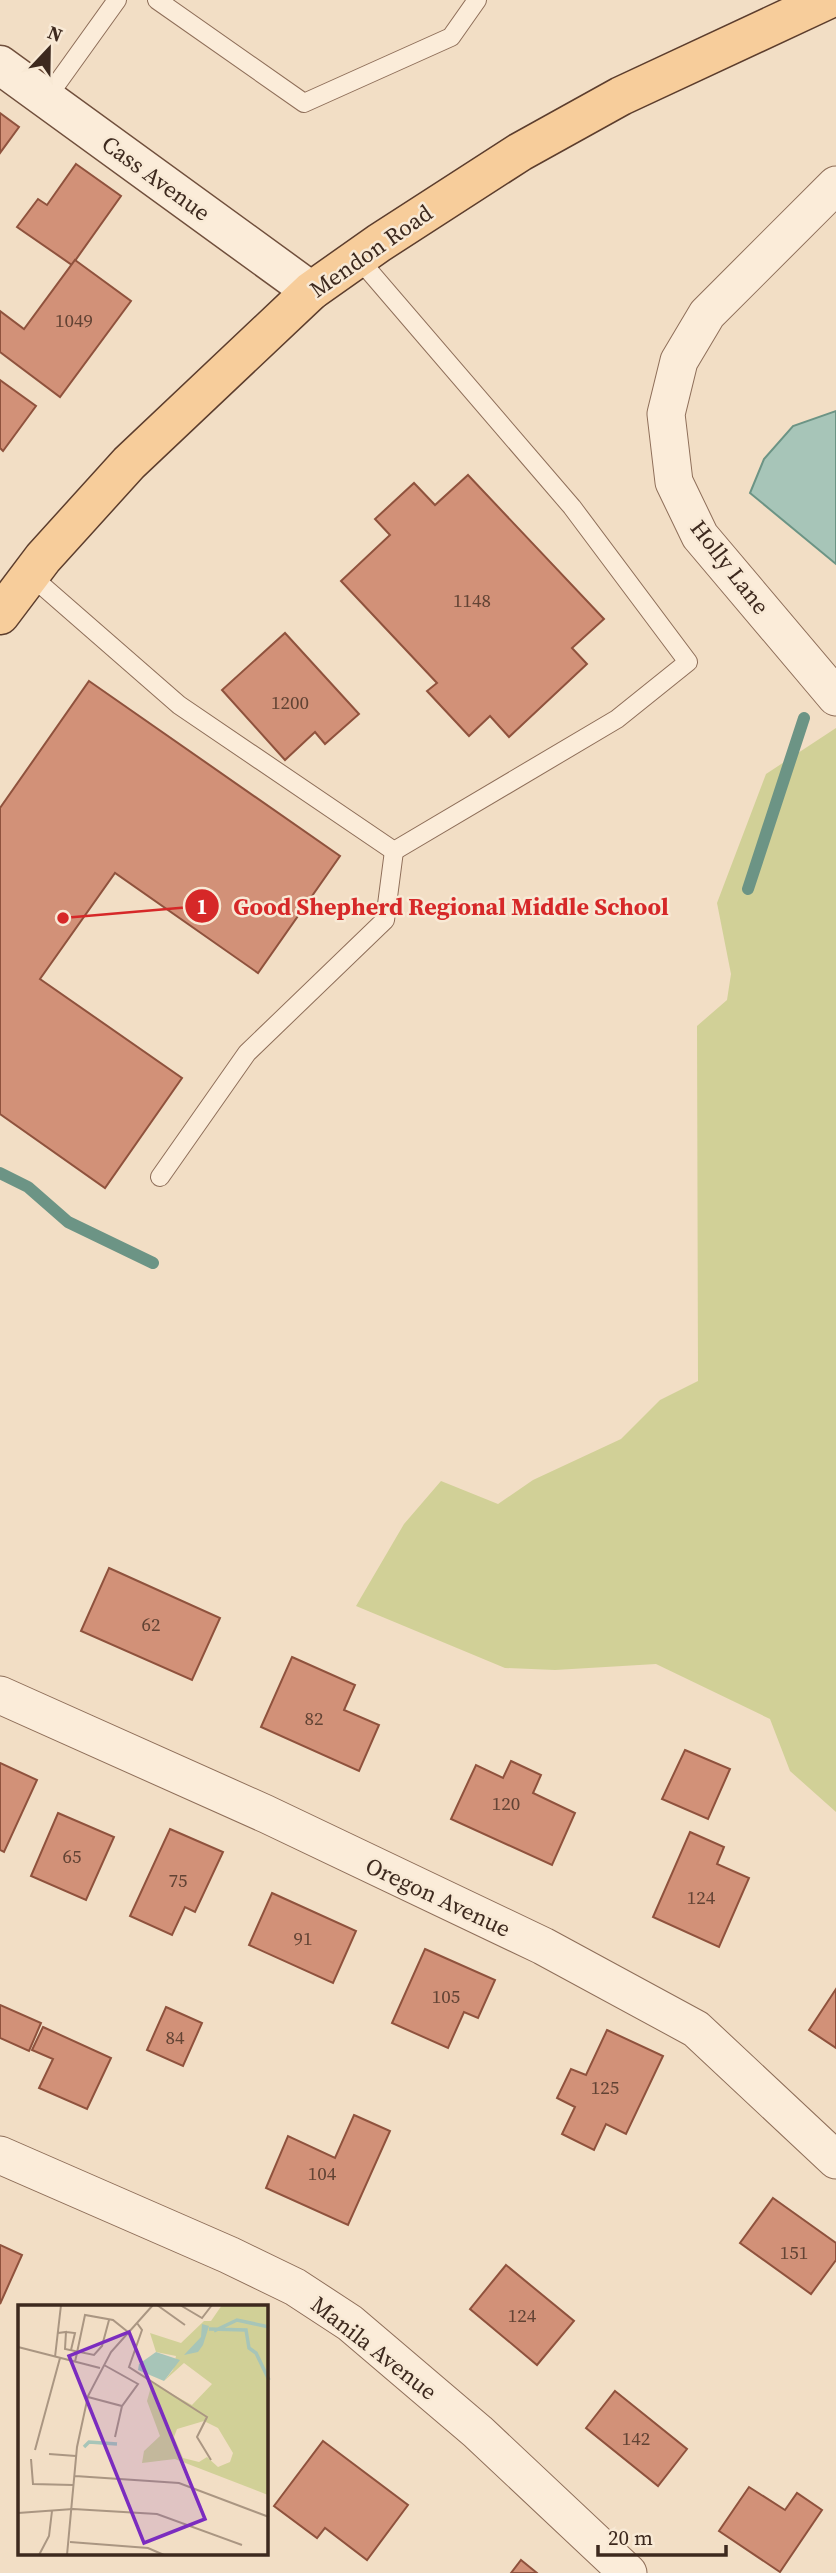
<svg xmlns="http://www.w3.org/2000/svg" width="836" height="2573" viewBox="0 0 836 2573" font-family="'Source Serif 4',serif">
<rect width="100%" height="100%" fill="#f2dec5"/>
<path fill="#d1d097" d="M 836,728 L 836,1812 L 790,1771 L 770,1719 L 656,1664 L 555,1670 L 505,1668 L 356,1606 L 404,1524 L 441,1481 L 498,1504 L 533,1480 L 621,1439 L 660,1400 L 698,1381 L 697,1026 L 727,1000 L 731,974 L 717,903 L 766,774 Z"/>
<path fill="#a7c5b8" stroke="#6c9485" stroke-width="2" d="M 836,411 L 836,564 L 750,493 L 764,459 L 793,426 Z"/>
<g fill="none" stroke-linecap="round" stroke-linejoin="round">
<g stroke="#6c9485" stroke-width="12">
<path d="M 748,889 L 804,718"/>
<path d="M 0,1173 L 28,1187 L 68,1222 L 153,1263"/>
</g>
</g>
<g fill="#d29178" stroke="#8f523d" stroke-width="2">
<path d="M 0,113 L 19,127 L 0,153 Z"/>
<path d="M 76,164 L 121,196 L 72,265 L 17,227 L 38,199 L 47,205 Z"/>
<path d="M 75,260 L 131,301 L 60,397 L 0,352 L 0,311 L 24,329 Z"/>
<path d="M 0,380 L 36,406 L 3,451 L 0,448 Z"/>
<path d="M 468,475 L 604,619 L 572,648 L 587,664 L 509,737 L 490,716 L 469,736 L 427,691 L 437,683 L 341,581 L 390,535 L 375,519 L 414,483 L 435,505 Z"/>
<path d="M 285,633 L 359,714 L 325,744 L 315,732 L 285,760 L 222,690 Z"/>
<path d="M 89,681 L 340,856 L 258,973 L 115,873 L 40,979 L 182,1078 L 105,1188 L 0,1114 L 0,808 Z"/>
<path d="M 109,1568 L 220,1618 L 192,1680 L 81,1631 Z"/>
<path d="M 292,1657 L 355,1685 L 344,1710 L 379,1725 L 359,1771 L 261,1727 Z"/>
<path d="M 685,1750 L 730,1769 L 708,1819 L 662,1799 Z"/>
<path d="M 511,1761 L 541,1775 L 533,1793 L 575,1813 L 552,1865 L 451,1819 L 476,1765 L 503,1778 Z"/>
<path d="M 0,1763 L 37,1780 L 4,1852 L 0,1850 Z"/>
<path d="M 58,1813 L 114,1837 L 86,1900 L 31,1876 Z"/>
<path d="M 170,1829 L 223,1852 L 195,1912 L 185,1907 L 172,1935 L 130,1916 Z"/>
<path d="M 690,1832 L 724,1847 L 717,1864 L 749,1878 L 719,1947 L 653,1917 Z"/>
<path d="M 272,1893 L 356,1931 L 333,1983 L 249,1945 Z"/>
<path d="M 425,1949 L 495,1980 L 478,2018 L 464,2012 L 448,2048 L 392,2023 Z"/>
<path d="M 836,1989 L 836,2048 L 809,2030 Z"/>
<path d="M 0,2005 L 41,2023 L 29,2051 L 0,2038 Z"/>
<path d="M 166,2007 L 202,2023 L 183,2066 L 147,2050 Z"/>
<path d="M 43,2027 L 111,2058 L 87,2109 L 39,2088 L 53,2059 L 32,2050 Z"/>
<path d="M 607,2030 L 663,2056 L 626,2134 L 606,2124 L 594,2150 L 562,2134 L 575,2107 L 557,2098 L 571,2069 L 586,2075 Z"/>
<path d="M 354,2115 L 390,2131 L 348,2225 L 266,2188 L 288,2136 L 335,2158 Z"/>
<path d="M 773,2198 L 836,2243 L 836,2260 L 811,2294 L 740,2243 Z"/>
<path d="M 0,2245 L 22,2255 L 0,2304 Z"/>
<path d="M 506,2265 L 574,2321 L 537,2365 L 470,2309 Z"/>
<path d="M 615,2391 L 687,2449 L 658,2486 L 586,2428 Z"/>
<path d="M 323,2441 L 408,2505 L 367,2560 L 325,2528 L 317,2538 L 274,2506 Z"/>
<path d="M 749,2487 L 785,2510 L 797,2493 L 822,2510 L 780,2572 L 719,2531 Z"/>
<path d="M 521,2560 L 537,2573 L 511,2573 Z"/>
</g>
<g fill="none" stroke-linecap="round" stroke-linejoin="round">
<g stroke="#8e6e59" stroke-width="20">
<g id="lane">
<path d="M 157,0 L 304,103 L 451,37 L 477,0"/>
<path d="M 46,99 L 117,0"/>
<path d="M 30,575 L 179,705 L 394,851 L 617,719 L 688,662 L 572,507 L 358,258"/>
<path d="M 160,1177 L 247,1053 L 385,920 L 394,851"/>
</g>
</g>
<g stroke="#8e6e59" stroke-width="39">
<g id="street">
<path d="M 836,185 L 707,314 L 679,361 L 666,414 L 674,482 L 700,536 L 836,697"/>
<path d="M 0,1695 L 266,1814 L 543,1946 L 696,2029 L 836,2160"/>
<path d="M 0,2155 L 229,2255 L 295,2287 L 350,2323 L 478,2432 L 628,2573"/>
</g>
</g>
<g stroke="#704f3c" stroke-width="41">
<path id="secondary" d="M 0,65 L 311,291"/>
</g>
<g stroke="#5c3d2d" stroke-width="41">
<path id="primary" d="M 0,615 L 43,558 L 129,463 L 311,291 L 379,243 L 520,152 L 621,96 L 827,0"/>
</g>
<use href="#lane" stroke="#fbecd9" stroke-width="18"/>
<use href="#street" stroke="#fbecd9" stroke-width="37"/>
<use href="#secondary" stroke="#fbecd9" stroke-width="38"/>
<use href="#primary" stroke="#f7cd9b" stroke-width="38"/>
</g>
<g text-anchor="middle" stroke-width="5" stroke-linejoin="round" paint-order="stroke">
<g font-size="19" fill="#624334">
<text x="74" y="327">1049</text>
<text x="472" y="607">1148</text>
<text x="290" y="709">1200</text>
<text x="151" y="1631">62</text>
<text x="314" y="1725">82</text>
<text x="506" y="1810">120</text>
<text x="72" y="1863">65</text>
<text x="178" y="1887">75</text>
<text x="701" y="1904">124</text>
<text x="303" y="1945">91</text>
<text x="446" y="2003">105</text>
<text x="175" y="2044">84</text>
<text x="605" y="2094">125</text>
<text x="322" y="2180">104</text>
<text x="794" y="2259">151</text>
<text x="522" y="2322">124</text>
<text x="636" y="2445">142</text>
</g>
<g font-size="23" fill="#3d291e" stroke="#f8e9d5">
<text transform="translate(156 178) rotate(36)" y="8">Cass Avenue</text>
<text transform="translate(371 251) rotate(-35)" y="8">Mendon Road</text>
<text transform="translate(730 567) rotate(52)" y="8">Holly Lane</text>
<text transform="translate(438 1897) rotate(25)" y="8">Oregon Avenue</text>
<text transform="translate(374 2348) rotate(38)" y="8">Manila Avenue</text>
</g>
</g>
<g transform="translate(18 2305)">
<rect width="250" height="250" fill="#f2dec5"/>
<path d="M 204,0 L 250,0 L 250,190 L 157,154 L 124,158 L 126,146 L 142,131 L 129,96 L 134,78 L 174,100 L 194,79 L 166,58 L 146,76 L 155,65 L 158,51 L 138,47 L 132,28 L 163,38 L 186,16 L 193,16 ZM 186,116 L 200,123 L 215,148 L 212,157 L 200,162 L 189,152 L 181,157 L 165,153 L 156,132 L 159,124 Z" fill="#d1d097" fill-rule="evenodd"/>
<path d="M 184,19 L 191,21 L 185,40 L 180,47 L 166,50 L 183,32 ZM 138,47 L 162,55 L 146,76 L 120,65 L 121,59 Z" fill="#a7c5b8"/>
<path fill="none" stroke="#a7c5b8" stroke-width="3.5" d="M 191,24 L 228,25 L 231,43 L 238,48 L 251,75M 196,26 L 219,15 L 251,22M 66,142 L 71,137 L 99,139"/>
<path fill="none" stroke="#aa9682" stroke-width="2" d="M 139,0 L 167,20M 162,0 L 184,13 L 194,0M 119,18 L 124,25 L 111,62 L 189,112 L 179,132 L 193,155M 48,27 L 57,28 L 53,45M 40,28 L 48,27 L 47,44 L 76,50 L 84,41 L 91,15M 0,42 L 82,63M 37,52 L 43,0M 57,57 L 67,10 L 95,15 L 110,27M 70,92 L 104,101 L 120,79 L 86,60M 97,132 L 104,101M 17,145 L 42,53M 31,149 L 58,151M 13,154 L 15,179 L 55,180M 57,171 L 161,178 L 251,212M 0,208 L 55,204 L 139,209 L 224,240M 52,237 L 130,243 L 146,250M 21,250 L 31,231 L 34,206M 49,250 L 59,142 L 70,91 L 93,47 L 135,0"/>
<path fill="#7b2cbf" fill-opacity="0.15" stroke="#7b2cbf" stroke-width="3.5" d="M 111,27 L 187,214 L 126,238 L 51,51 Z"/>
<rect width="250" height="250" fill="none" stroke="#3d291e" stroke-width="3.5"/>
</g>
<path fill="none" stroke="#d62828" stroke-width="2.5" d="M63 918L202 906"/>
<g fill="#d62828" stroke="#f8e9d5" stroke-width="2.5">
<circle cx="63" cy="918" r="7"/>
<circle cx="202" cy="906" r="18"/>
</g>
<g font-size="21" text-anchor="middle" font-weight="bold" fill="#fff">
<text x="202" y="914">1</text>
</g>
<g font-size="24" text-anchor="middle" font-weight="bold" fill="#d62828" stroke="#f8e9d5" stroke-width="5" stroke-linejoin="round" paint-order="stroke">
<text x="451" y="915">Good Shepherd Regional Middle School</text>
</g>
<g transform="translate(49 49) rotate(22)" stroke="#f8e9d5" stroke-width="5" paint-order="stroke">
<path d="M0-5L12 26L0 18L-12 26Z" fill="#3d291e"/>
<text y="-10" font-size="19" font-weight="bold" text-anchor="middle" fill="#3d291e">N</text>
</g>
<path d="M598 2545v10h128v-10" fill="none" stroke="#3d291e" stroke-width="3.5"/>
<text x="608" y="2545" font-size="21" fill="#3d291e" stroke="#f8e9d5" stroke-width="5" paint-order="stroke">20 m</text>
</svg>
